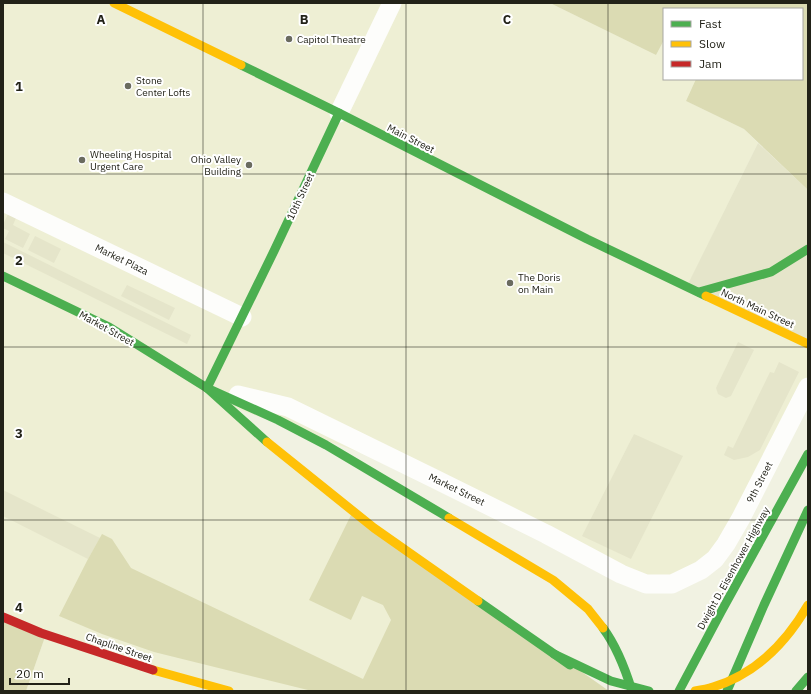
<svg xmlns="http://www.w3.org/2000/svg" width="811" height="694" viewBox="0 0 811 694" font-family="'IBM Plex Sans',sans-serif">
<rect width="100%" height="100%" fill="#f1f2e2"/>
<path fill="#eeefd4" d="M 3,3 L 550,3 L 656,55 L 664,40 L 664,79 L 696,79 L 686,101 L 744,129 L 758,143 L 690,281 L 808,335 L 808,383 L 715,559 L 646,584 L 441,481 L 226,405 L 586,691 L 26,691 L 46,634 L 3,617 Z"/>
<g fill="#e5e5ca">
<path d="M 758,143 L 808,190 L 808,344 L 687,286 Z"/>
<path d="M 8,214 L 16,218 L 13,225 L 30,234 L 23,248 L 5,239 L 9,231 L 3,228 L 3,225 Z"/>
<path d="M 35,236 L 61,249 L 54,263 L 28,250 Z"/>
<path d="M 3,242 L 191,335 L 187,344 L 3,253 Z"/>
<path d="M 127,285 L 175,308 L 169,320 L 121,296 Z"/>
<path d="M 738,342 L 754,350 L 731,396 L 726,398 L 718,394 L 716,388 Z"/>
<path d="M 779,362 L 799,372 L 760,450 L 748,457 L 734,460 L 724,455 L 728,446 L 733,448 L 770,372 L 774,373 Z"/>
<path d="M 634,434 L 683,456 L 631,559 L 582,536 Z"/>
<path d="M 3,490 L 100,538 L 88,559 L 3,516 Z"/>
</g>
<g fill="#dbdbb3">
<path d="M 550,3 L 808,3 L 808,190 L 744,129 L 686,101 L 696,79 L 802,79 L 802,9 L 664,9 L 664,40 L 656,55 Z"/>
<path d="M 353,511 L 609,691 L 312,691 L 154,652 L 102,634 L 59,616 L 88,559 L 102,534 L 112,539 L 131,568 L 363,679 L 391,620 L 383,605 L 362,596 L 351,620 L 309,600 Z"/>
<path d="M 3,617 L 46,634 L 26,691 L 3,691 Z"/>
</g>
<g fill="none" stroke-linecap="round" stroke-linejoin="round">
<g stroke="#fdfdfb" stroke-width="19">
<path d="M 339,113 L 392,3"/>
<path d="M 3,202 L 242,317"/>
<path d="M 238,395 L 288,407 L 433,478 L 546,534 L 621,574 L 646,584 L 672,584 L 701,570 L 715,559 L 726,544 L 741,518 L 808,387"/>
</g>
<g stroke="#4caf50" stroke-width="9">
<path d="M 241,65 L 339,113 L 587,239 L 706,296"/>
<path d="M 3,276 L 109,327 L 207,388 L 267,442"/>
<path d="M 699,292 L 771,272 L 808,249"/>
<path d="M 207,388 L 274,251 L 339,113"/>
<path d="M 207,388 L 278,420 L 326,445 L 449,518"/>
<path d="M 478,601 L 570,665"/>
<path d="M 603,628 C 617,647 625,668 632,691"/>
<path d="M 554,654 L 611,681 L 649,691"/>
<path d="M 679,691 L 721,612 L 808,454"/>
<path d="M 727,691 L 764,605 L 808,510"/>
<path d="M 796,691 L 808,677"/>
</g>
<g stroke="#ffc107" stroke-width="9">
<path d="M 114,3 L 241,65"/>
<path d="M 706,296 L 808,344"/>
<path d="M 267,442 L 374,528 L 478,601"/>
<path d="M 449,518 L 553,580 L 588,609 L 603,628"/>
<path d="M 153,670 L 229,691"/>
<path d="M 695,691 C 701,690 707,689 713,687 C 756,674 786,643 808,605"/>
</g>
<path stroke="#c62828" stroke-width="9" d="M 3,617 L 41,633 L 153,670"/>
</g>
<path fill="none" stroke="#222218" stroke-width="1" stroke-opacity="0.55" d="M 203,3 L 203,691M 406,3 L 406,691M 608,3 L 608,691M 3,174 L 808,174M 3,347 L 808,347M 3,520 L 808,520"/>
<g fill="#6a6b5f" stroke="#fff" stroke-width="1.5">
<circle cx="289" cy="39" r="4"/>
<circle cx="128" cy="86" r="4"/>
<circle cx="82" cy="160" r="4"/>
<circle cx="249" cy="165" r="4"/>
<circle cx="510" cy="283" r="4"/>
</g>
<g text-anchor="middle" stroke-width="4" stroke-linejoin="round" paint-order="stroke">
<g font-size="10" fill="#222218" stroke="#fff" text-anchor="start">
<text x="297" y="43">Capitol Theatre</text>
<text x="136" y="84">Stone<tspan x="136" dy="12">Center Lofts</tspan></text>
<text x="90" y="158">Wheeling Hospital<tspan x="90" dy="12">Urgent Care</tspan></text>
<text x="241" y="163" text-anchor="end">Ohio Valley<tspan x="241" dy="12">Building</tspan></text>
<text x="518" y="281">The Doris<tspan x="518" dy="12">on Main</tspan></text>
</g>
<g font-size="10" fill="#222218" stroke="#fff">
<text transform="translate(411 138) rotate(27)" y="4">Main Street</text>
<text transform="translate(300 196) rotate(-65)" y="4">10th Street</text>
<text transform="translate(122 259) rotate(26)" y="4">Market Plaza</text>
<text transform="translate(758 308) rotate(25)" y="4">North Main Street</text>
<text transform="translate(107 328) rotate(29)" y="4">Market Street</text>
<text transform="translate(759 482) rotate(-63)" y="4">9th Street</text>
<text transform="translate(457 489) rotate(26)" y="4">Market Street</text>
<text transform="translate(733 568) rotate(-61)" y="4">Dwight D. Eisenhower Highway</text>
<text transform="translate(119 647) rotate(19)" y="4">Chapline Street</text>
</g>
</g>
<g font-size="13" text-anchor="middle" font-weight="bold" fill="#222218" stroke="#fff" stroke-width="4" stroke-linejoin="round" paint-order="stroke">
<text x="101" y="24">A</text>
<text x="304" y="24">B</text>
<text x="507" y="24">C</text>
<text x="19" y="91">1</text>
<text x="19" y="265">2</text>
<text x="19" y="438">3</text>
<text x="19" y="612">4</text>
</g>
<rect width="811" height="694" fill="none" stroke="#222218" stroke-width="8"/>
<rect x="663" y="8" width="140" height="72" fill="#ffffff" stroke="#a7a7a3"/>
<rect x="671" y="21" width="20" height="6" fill="#4caf50" stroke="#a7a7a3"/>
<text x="699" y="28" font-size="12" fill="#222218">Fast</text>
<rect x="671" y="41" width="20" height="6" fill="#ffc107" stroke="#a7a7a3"/>
<text x="699" y="48" font-size="12" fill="#222218">Slow</text>
<rect x="671" y="61" width="20" height="6" fill="#c62828" stroke="#a7a7a3"/>
<text x="699" y="68" font-size="12" fill="#222218">Jam</text>
<path d="M10 678v6h59v-6" fill="none" stroke="#222218" stroke-width="2"/>
<text x="16" y="678" font-size="12" fill="#222218" stroke="#ffffff" stroke-width="3" paint-order="stroke">20 m</text>
</svg>
